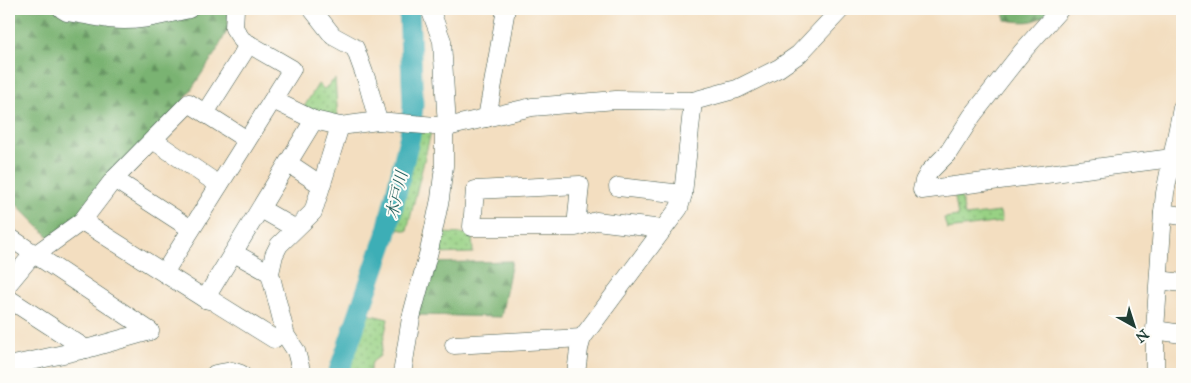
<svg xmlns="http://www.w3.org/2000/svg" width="1191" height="383" viewBox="0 0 1191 383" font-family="'IM FELL Great Primer','Noto Serif JP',serif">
<defs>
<pattern id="green-dots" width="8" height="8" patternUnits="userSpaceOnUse" patternTransform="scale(1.25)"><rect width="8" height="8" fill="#98d184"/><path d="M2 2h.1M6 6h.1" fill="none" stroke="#7bab6d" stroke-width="1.8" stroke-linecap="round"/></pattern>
<pattern id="forest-firs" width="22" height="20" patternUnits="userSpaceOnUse" patternTransform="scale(1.25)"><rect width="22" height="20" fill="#7ab372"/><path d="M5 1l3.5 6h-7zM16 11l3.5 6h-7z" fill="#63935e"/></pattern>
</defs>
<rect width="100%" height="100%" fill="#fdfcf7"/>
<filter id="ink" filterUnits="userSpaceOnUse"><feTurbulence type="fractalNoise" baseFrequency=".02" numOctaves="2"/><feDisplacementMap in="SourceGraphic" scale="10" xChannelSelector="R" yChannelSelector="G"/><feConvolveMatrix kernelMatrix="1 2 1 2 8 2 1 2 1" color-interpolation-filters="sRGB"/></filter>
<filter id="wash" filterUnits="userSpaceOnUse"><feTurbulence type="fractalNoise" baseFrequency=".0096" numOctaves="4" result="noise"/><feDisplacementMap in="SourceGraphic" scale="20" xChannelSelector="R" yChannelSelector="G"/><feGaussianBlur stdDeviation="1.12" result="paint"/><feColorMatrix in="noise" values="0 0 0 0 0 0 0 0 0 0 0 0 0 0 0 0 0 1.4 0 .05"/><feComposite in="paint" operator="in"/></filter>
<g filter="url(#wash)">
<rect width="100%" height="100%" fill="#f3dec0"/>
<g fill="url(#green-dots)" stroke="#5c875c">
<path d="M 335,79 L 338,120 L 304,107 L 318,84 L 324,89 Z"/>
<path d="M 415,132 L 431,132 L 407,231 L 391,227 Z"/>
<path d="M 960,191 L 965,216 L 1000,212 L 1002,222 L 947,229 L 944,218 L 958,216 L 954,192 Z"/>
<path d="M 437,233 L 472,234 L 473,253 L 434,254 Z"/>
<path d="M 367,314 L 388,319 L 380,356 L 372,362 L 369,374 L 345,374 Z"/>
</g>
<g fill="url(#forest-firs)" stroke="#4c7853">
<path d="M 12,9 L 54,9 L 152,21 L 211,9 L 226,9 L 229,11 L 228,29 L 216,52 L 183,102 L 78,218 L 50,238 L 9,197 L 9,15 Z"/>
<path d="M 969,9 L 1053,9 C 1036,24 1027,23 1005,20 L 1004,10 L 969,11 Z"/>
<path d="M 512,261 L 501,317 L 417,315 L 428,263 Z"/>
</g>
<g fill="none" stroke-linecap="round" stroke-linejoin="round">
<path stroke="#3daeb6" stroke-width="21" d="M 338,374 L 386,235 L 410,135 L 413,105 L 409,9"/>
</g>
</g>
<g filter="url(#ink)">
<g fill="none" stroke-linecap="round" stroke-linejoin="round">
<g stroke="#3f5549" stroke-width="19">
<g id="minor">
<path d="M 62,9 L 67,12 C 81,14 95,17 109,19 C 136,23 163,15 189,9"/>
<path d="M 312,9 L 333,36 L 355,48 L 367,81 L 378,121"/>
<path d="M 1060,9 L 1022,52 L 972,116 L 948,153 L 929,172 L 924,181 L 922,190 L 1172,158 L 1182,160"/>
<path d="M 273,100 L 314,120 L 340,126 L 378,121 L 447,127 L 532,107 L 616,100 L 693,101 L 737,89 L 779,68 L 799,54 L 841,9"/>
<path d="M 205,113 L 249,44"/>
<path d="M 487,118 L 506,9"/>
<path d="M 153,140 L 219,185"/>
<path d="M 288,163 L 321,185"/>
<path d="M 114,179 L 191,229"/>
<path d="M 618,187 L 683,194"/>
<path d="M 261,209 L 289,225"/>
<path d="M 1163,213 L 1182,216"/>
<path d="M 82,221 L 205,299 L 213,301 L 274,339"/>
<path d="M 576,227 L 580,185 L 475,190 L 472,227 L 576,227 L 596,221 L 663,229"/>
<path d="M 9,237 L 150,331 L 86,349 L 9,366"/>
<path d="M 234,253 L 270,273"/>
<path d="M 164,273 L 292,69 L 242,40 L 234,28 L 235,9"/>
<path d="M 1159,280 L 1182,283"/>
<path d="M 9,283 L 28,260 L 82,221 L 114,179 L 189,103 L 247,140"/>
<path d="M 9,299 L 86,349"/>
<path d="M 205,299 L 314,120"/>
<path d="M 1155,330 L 1182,334"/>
<path d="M 454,345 L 582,338"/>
<path d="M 215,374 L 232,371 L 241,374"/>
<path d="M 302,374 L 296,351 L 286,336 L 270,273 L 274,255 L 279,245 L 313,212 L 340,126"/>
<path d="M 402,374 L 411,318 L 429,251 L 440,199 L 444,166 L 444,136 L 447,127 L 442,41 L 430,9"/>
<path d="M 576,374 L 579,349 L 582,338 L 679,208 L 683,194 L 693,101"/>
<path d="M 1155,374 L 1155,330 L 1163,213 L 1165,193 L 1182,108"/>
</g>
</g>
<use href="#minor" stroke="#fff" stroke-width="18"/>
</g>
</g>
<g text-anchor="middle" stroke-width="4" stroke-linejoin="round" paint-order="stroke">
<g font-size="16" font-style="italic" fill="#2a6562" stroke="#fdfcf7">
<text transform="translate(396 195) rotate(-77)" y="6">木戸川</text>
</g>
</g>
<rect width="1191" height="383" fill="none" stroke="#fdfcf7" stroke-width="30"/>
<g transform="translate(1134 326) rotate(141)" stroke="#fdfcf7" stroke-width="4" paint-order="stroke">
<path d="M0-4L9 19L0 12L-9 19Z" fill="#1f3d34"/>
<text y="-8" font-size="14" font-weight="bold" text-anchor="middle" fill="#1f3d34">N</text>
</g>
</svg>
